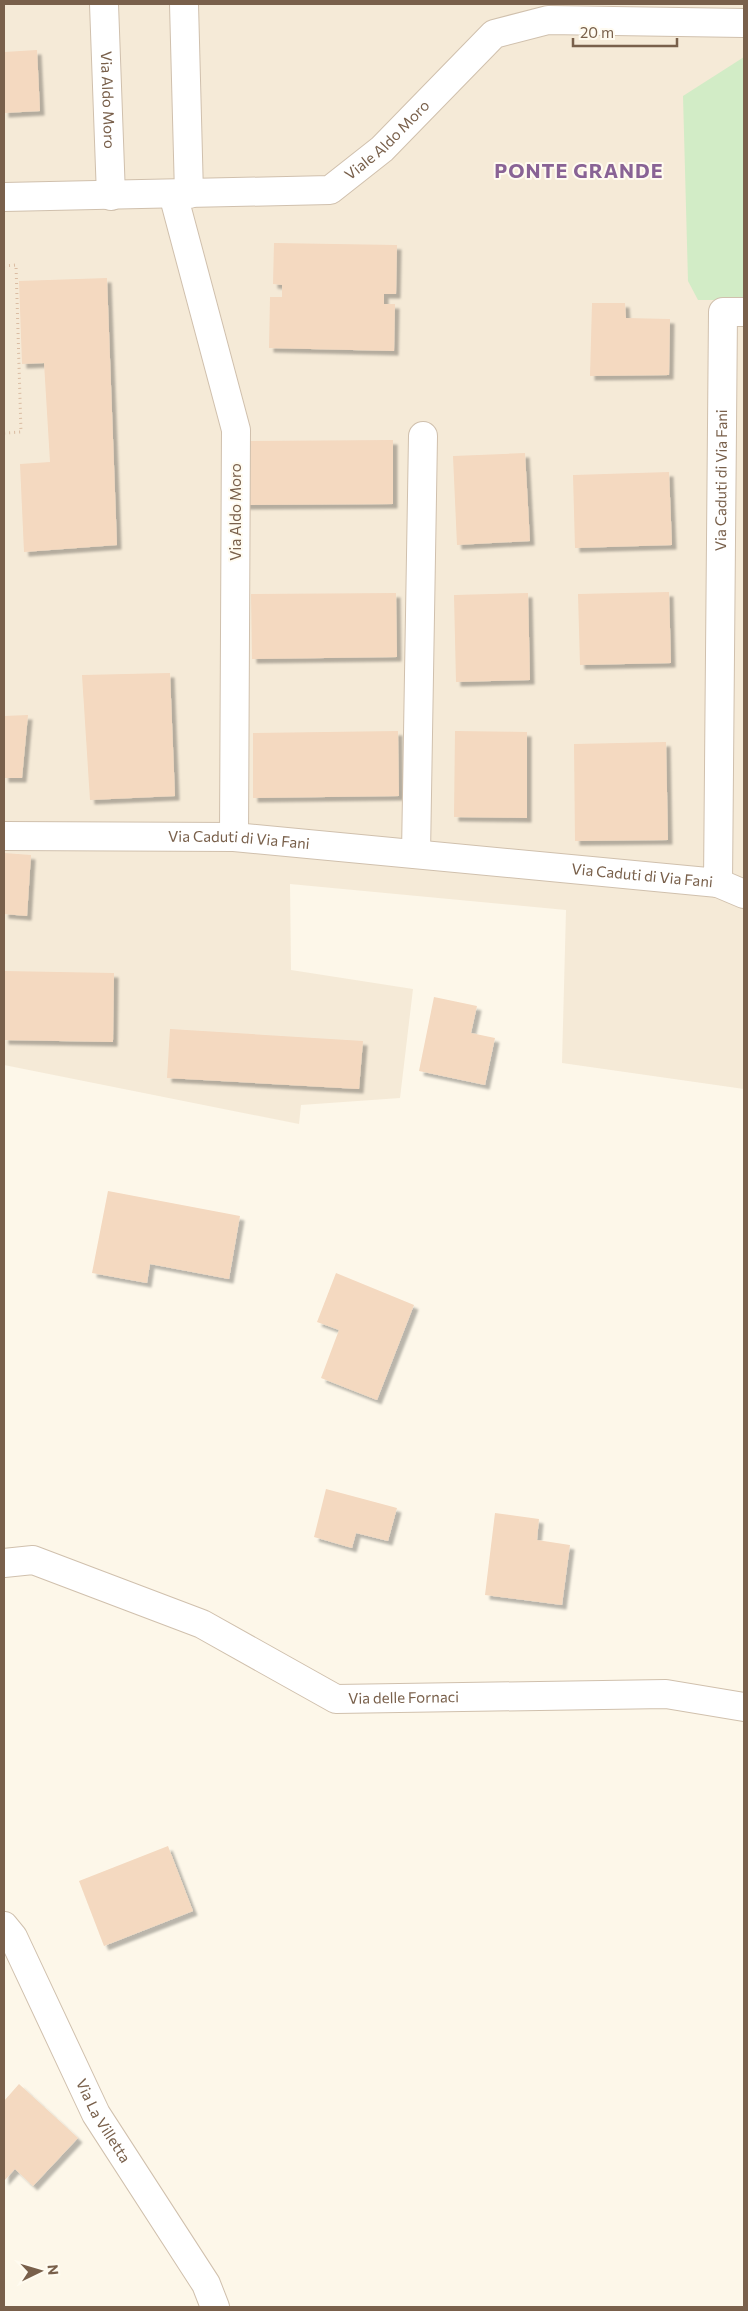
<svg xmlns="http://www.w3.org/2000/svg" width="748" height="2311" viewBox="0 0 748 2311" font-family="Commissioner,sans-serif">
<defs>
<filter id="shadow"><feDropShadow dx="4.5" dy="4.5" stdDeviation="1" flood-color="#0004"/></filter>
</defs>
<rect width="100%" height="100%" fill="#fdf7e9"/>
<path fill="#f5ead7" d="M 4,4 L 744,4 L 744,1089 L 562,1063 L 566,910 L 290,884 L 291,970 L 413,989 L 400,1098 L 301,1105 L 299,1124 L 4,1065 Z"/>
<path fill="#d2ecc6" d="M 744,57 L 744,300 L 698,300 L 688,281 L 683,96 Z"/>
<g fill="#f4d9c0" filter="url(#shadow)">
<path d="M 37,50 L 40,111 L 4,113 L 4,52 Z"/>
<path d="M 274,243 L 397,245 L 396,294 L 384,294 L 384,304 L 395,304 L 394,351 L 269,348 L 270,297 L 282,297 L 282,285 L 273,284 Z"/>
<path d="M 107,278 L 117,545 L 24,552 L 20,464 L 50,462 L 44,363 L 22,364 L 19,281 Z"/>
<path d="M 592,303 L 625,303 L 626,318 L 670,319 L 669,375 L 590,376 Z"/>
<path d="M 393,440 L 393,504 L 244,505 L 243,441 Z"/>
<path d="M 525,453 L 530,541 L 457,545 L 453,456 Z"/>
<path d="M 669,472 L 672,545 L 575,548 L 573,475 Z"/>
<path d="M 669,592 L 671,663 L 580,665 L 578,594 Z"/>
<path d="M 396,593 L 397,657 L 252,659 L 251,594 Z"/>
<path d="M 528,593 L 530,680 L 456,682 L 454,595 Z"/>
<path d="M 170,673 L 175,796 L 90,800 L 82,675 Z"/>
<path d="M 28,715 L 22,778 L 4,778 L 4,716 Z"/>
<path d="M 398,731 L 399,796 L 253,798 L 253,733 Z"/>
<path d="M 455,731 L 527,732 L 527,818 L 454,817 Z"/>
<path d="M 666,742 L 668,840 L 575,841 L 574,744 Z"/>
<path d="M 4,853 L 31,855 L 27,916 L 4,914 Z"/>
<path d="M 4,971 L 114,973 L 113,1042 L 4,1040 Z"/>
<path d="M 434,997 L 477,1006 L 471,1033 L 495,1038 L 485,1085 L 419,1071 Z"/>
<path d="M 170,1029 L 363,1041 L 359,1089 L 167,1078 Z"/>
<path d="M 108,1191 L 240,1216 L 229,1279 L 150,1264 L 147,1283 L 92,1273 Z"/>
<path d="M 336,1273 L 414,1305 L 377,1400 L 321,1378 L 339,1330 L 317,1322 Z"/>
<path d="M 326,1489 L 397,1508 L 388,1541 L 356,1533 L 352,1548 L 314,1537 Z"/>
<path d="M 495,1513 L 539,1519 L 537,1540 L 570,1545 L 562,1605 L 485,1595 Z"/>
<path d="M 168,1846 L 193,1911 L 104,1946 L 79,1881 Z"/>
<path d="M 19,2084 L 78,2138 L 33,2186 L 15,2169 L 4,2181 L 4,2101 Z"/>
</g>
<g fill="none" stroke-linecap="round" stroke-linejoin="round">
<g stroke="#d0c0ad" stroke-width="30">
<g id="minor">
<path id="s1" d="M 104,4 L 111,196"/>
<path d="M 184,4 L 189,194"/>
<path d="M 173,194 L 236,430 L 234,837"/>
<path id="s2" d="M 4,197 L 330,190 L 382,149 L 494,34 L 548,20 L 744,23"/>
<path id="s3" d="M 4,836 L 234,837 L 718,883 L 723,312 L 744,312"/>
<path d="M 416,854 L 423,436"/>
<path d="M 718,883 L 744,894"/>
<path id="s4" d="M 4,1563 L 33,1560 L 202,1624 L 336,1699 L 666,1694 L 744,1707"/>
<path id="s5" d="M 4,1926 L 13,1937 L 96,2114 L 206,2284 L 215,2307"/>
</g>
</g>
<path stroke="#dabca2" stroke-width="3" stroke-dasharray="1 4" stroke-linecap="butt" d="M 4,266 L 16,265 L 21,432 L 4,433"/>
<use href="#minor" stroke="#fff" stroke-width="28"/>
</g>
<g text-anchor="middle" stroke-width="4" stroke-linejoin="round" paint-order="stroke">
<g font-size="15" fill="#79604b" stroke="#fffbf0">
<text dy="5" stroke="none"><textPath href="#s1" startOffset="96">Via Aldo Moro</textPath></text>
<text dy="5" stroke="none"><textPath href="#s2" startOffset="402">Viale Aldo Moro</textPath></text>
<text dy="5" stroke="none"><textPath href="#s3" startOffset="1119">Via Caduti di Via Fani</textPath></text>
<text transform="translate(236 512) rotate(-90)" y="5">Via Aldo Moro</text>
<text dy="5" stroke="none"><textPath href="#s3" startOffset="235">Via Caduti di Via Fani</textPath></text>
<text dy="5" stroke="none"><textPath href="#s3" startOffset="640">Via Caduti di Via Fani</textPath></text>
<text dy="5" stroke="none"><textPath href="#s4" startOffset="431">Via delle Fornaci</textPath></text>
<text dy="5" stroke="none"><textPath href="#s5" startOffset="219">Via La Villetta</textPath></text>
</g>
<g font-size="20" font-weight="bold" letter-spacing="1" fill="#896395" stroke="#fffbf0">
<text x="579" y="178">PONTE GRANDE</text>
</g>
</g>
<rect width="748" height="2311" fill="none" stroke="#79604b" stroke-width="10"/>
<g transform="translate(40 2271) rotate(85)" stroke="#fffbf0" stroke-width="4" paint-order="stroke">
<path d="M0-4L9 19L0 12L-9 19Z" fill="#79604b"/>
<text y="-8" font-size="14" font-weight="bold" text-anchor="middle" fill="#79604b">N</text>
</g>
<path d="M573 38v8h104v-8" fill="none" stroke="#79604b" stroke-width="2.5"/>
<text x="580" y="38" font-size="15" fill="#79604b" stroke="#fffbf0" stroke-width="4" paint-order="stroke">20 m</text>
</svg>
